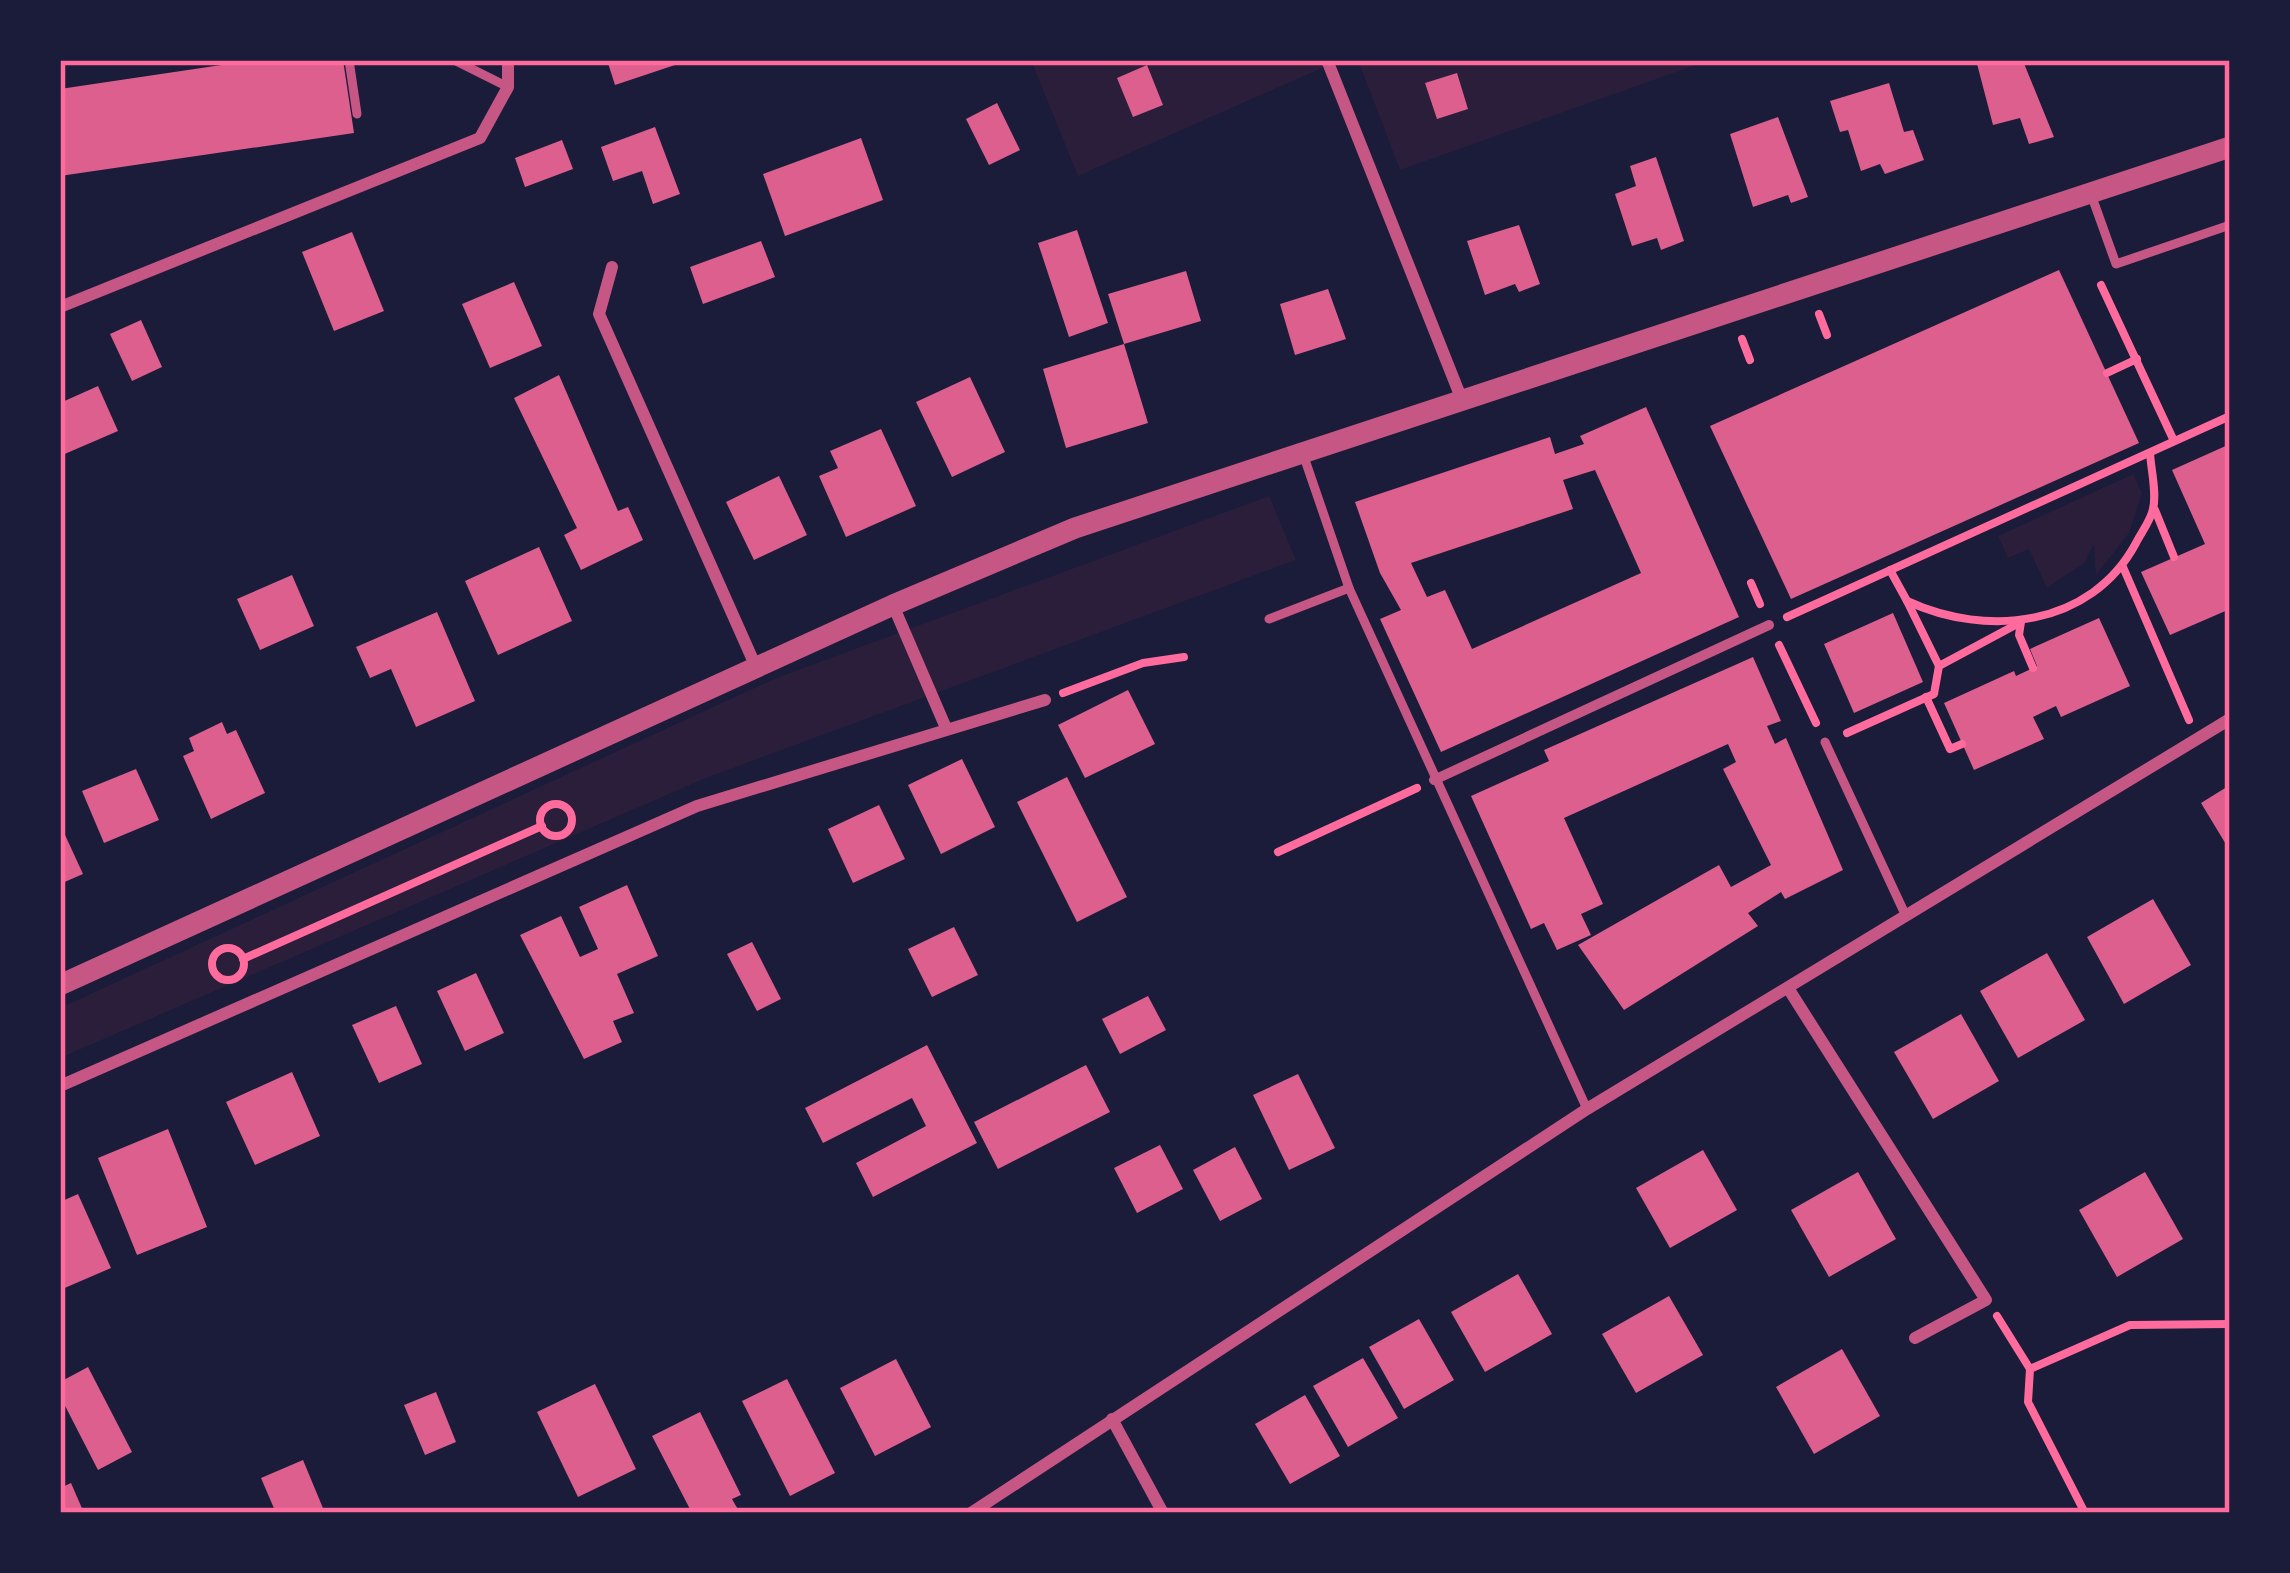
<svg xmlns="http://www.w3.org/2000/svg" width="2290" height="1573" viewBox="0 0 2290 1573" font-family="'Source Sans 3',sans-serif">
<rect width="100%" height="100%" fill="#1b1b3a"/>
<g fill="#2a1e3b">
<path d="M 1031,60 L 1340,60 L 1078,176 Z"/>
<path d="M 1358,60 L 1710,60 L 1400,170 Z"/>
<path d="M 2133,474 L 2142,493 L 2129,533 L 2096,575 L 2094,544 L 2084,563 L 2047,588 L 2029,549 L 2008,558 L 1998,536 Z"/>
<path d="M 1269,496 L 1296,560 L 706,778 L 60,1058 L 60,1008 L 774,679 Z"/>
</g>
<g fill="#dd5f8e" fill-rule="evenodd">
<path d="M 255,60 L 343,60 L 354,133 L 60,176 L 60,89 Z"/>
<path d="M 607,60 L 687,60 L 687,61 L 615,85 Z"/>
<path d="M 1976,60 L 2023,61 L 2054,137 L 2029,144 L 2020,118 L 1993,125 Z"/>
<path d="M 1147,65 L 1163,105 L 1133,117 L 1117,78 Z"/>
<path d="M 1457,73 L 1468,109 L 1437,119 L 1425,83 Z"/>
<path d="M 1889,83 L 1904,132 L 1913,130 L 1924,160 L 1885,174 L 1880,164 L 1861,171 L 1848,130 L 1840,132 L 1830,101 Z"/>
<path d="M 997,103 L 1020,150 L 989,165 L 966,119 Z"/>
<path d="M 1778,117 L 1808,197 L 1791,203 L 1788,195 L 1753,207 L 1730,134 Z"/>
<path d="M 655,127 L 680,194 L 653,204 L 642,171 L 613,181 L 601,147 Z"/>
<path d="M 861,138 L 883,200 L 785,236 L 763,174 Z"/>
<path d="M 562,140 L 573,169 L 525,187 L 515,158 Z"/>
<path d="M 1656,157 L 1684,241 L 1661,250 L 1657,238 L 1632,246 L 1615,194 L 1636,186 L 1630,166 Z"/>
<path d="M 1519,225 L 1540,284 L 1519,292 L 1515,284 L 1485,295 L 1467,241 Z"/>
<path d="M 1077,230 L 1108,323 L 1069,337 L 1038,243 Z"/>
<path d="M 352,232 L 384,311 L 334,331 L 302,252 Z"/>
<path d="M 761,241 L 775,277 L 703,304 L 690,267 Z"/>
<path d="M 2059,270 L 2139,443 L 1791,599 L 1710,426 Z"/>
<path d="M 1186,271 L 1201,321 L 1124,344 L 1108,294 Z"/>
<path d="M 514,282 L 542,346 L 490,368 L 462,304 Z"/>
<path d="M 1328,289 L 1346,339 L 1295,355 L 1280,304 Z"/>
<path d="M 141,320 L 162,367 L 132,381 L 110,334 Z"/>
<path d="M 1124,344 L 1148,423 L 1066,448 L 1043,369 Z"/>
<path d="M 559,375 L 618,511 L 628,507 L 643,540 L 581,570 L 564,535 L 577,528 L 514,398 Z"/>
<path d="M 970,377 L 1005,452 L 952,477 L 916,402 Z"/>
<path d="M 98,386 L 118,431 L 60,456 L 60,403 Z"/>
<path d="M 1646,407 L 1739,617 L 1441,752 L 1380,619 L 1401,610 L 1380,573 L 1355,502 L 1550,437 L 1555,454 L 1584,444 L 1580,436 ZM 1595,470 L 1641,573 L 1472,649 L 1445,590 L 1427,597 L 1411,563 L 1573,509 L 1563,480 Z"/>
<path d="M 881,429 L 916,506 L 846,537 L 819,476 L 838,468 L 830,451 Z"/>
<path d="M 2230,444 L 2230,609 L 2170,635 L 2141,572 L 2205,544 L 2172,470 Z"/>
<path d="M 779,476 L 807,535 L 754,560 L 726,502 Z"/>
<path d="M 539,547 L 572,621 L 498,655 L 465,581 Z"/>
<path d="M 292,575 L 314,626 L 260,650 L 237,599 Z"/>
<path d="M 437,612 L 475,701 L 416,727 L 391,669 L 370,678 L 356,647 Z"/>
<path d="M 1893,613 L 1923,682 L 1854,713 L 1824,644 Z"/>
<path d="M 2099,618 L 2130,686 L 2061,717 L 2056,706 L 2033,717 L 2044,739 L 1974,770 L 1944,703 L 2014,671 L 2016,676 L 2037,666 L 2030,649 Z"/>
<path d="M 1753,657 L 1781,721 L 1767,726 L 1775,744 L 1786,738 L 1843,870 L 1785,899 L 1781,892 L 1748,913 L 1758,926 L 1624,1010 L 1578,945 L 1719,865 L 1731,887 L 1771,865 L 1723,769 L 1736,762 L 1728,744 L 1564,818 L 1603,904 L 1581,914 L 1591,935 L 1557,950 L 1544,923 L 1531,929 L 1471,796 L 1549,761 L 1544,750 Z"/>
<path d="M 1128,690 L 1155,744 L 1085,778 L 1058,725 Z"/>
<path d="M 222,722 L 227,734 L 236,730 L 265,793 L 211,819 L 183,756 L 194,751 L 189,738 Z"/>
<path d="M 962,759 L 995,827 L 941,854 L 908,785 Z"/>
<path d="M 136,769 L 159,820 L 104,843 L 82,791 Z"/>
<path d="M 1067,777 L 1127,897 L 1077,922 L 1017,802 Z"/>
<path d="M 2230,785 L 2230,851 L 2201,803 Z"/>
<path d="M 879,805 L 905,859 L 853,883 L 828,829 Z"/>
<path d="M 60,824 L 83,874 L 60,884 Z"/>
<path d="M 627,885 L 658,956 L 617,974 L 634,1013 L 613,1021 L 622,1042 L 584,1059 L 520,935 L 561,916 L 580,957 L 598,949 L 579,907 Z"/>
<path d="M 2153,899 L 2191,965 L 2124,1004 L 2087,937 Z"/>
<path d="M 954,927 L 978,975 L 932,997 L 908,949 Z"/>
<path d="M 752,942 L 781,999 L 757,1011 L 727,954 Z"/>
<path d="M 2047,953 L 2085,1020 L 2018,1058 L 1980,991 Z"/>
<path d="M 476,973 L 504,1033 L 465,1051 L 437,991 Z"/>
<path d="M 1148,996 L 1166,1030 L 1120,1054 L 1102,1019 Z"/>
<path d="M 396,1006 L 422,1064 L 379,1083 L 352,1025 Z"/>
<path d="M 1961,1014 L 1999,1081 L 1933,1119 L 1894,1052 Z"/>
<path d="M 927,1045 L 977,1143 L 873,1197 L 856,1163 L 926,1126 L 912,1098 L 823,1143 L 805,1108 Z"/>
<path d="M 1086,1065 L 1110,1112 L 998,1169 L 974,1122 Z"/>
<path d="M 292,1072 L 320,1136 L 255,1165 L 226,1102 Z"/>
<path d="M 1298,1074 L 1335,1148 L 1289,1170 L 1253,1095 Z"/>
<path d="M 168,1129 L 207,1227 L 137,1255 L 98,1158 Z"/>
<path d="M 1160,1145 L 1183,1189 L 1137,1213 L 1114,1168 Z"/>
<path d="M 1235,1147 L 1262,1199 L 1220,1221 L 1193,1170 Z"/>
<path d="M 1703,1150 L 1737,1210 L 1670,1248 L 1636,1188 Z"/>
<path d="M 1858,1172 L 1896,1239 L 1829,1277 L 1791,1210 Z"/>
<path d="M 2145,1172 L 2183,1239 L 2117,1277 L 2079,1210 Z"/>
<path d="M 78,1194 L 111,1268 L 60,1290 L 60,1202 Z"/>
<path d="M 1518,1274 L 1552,1334 L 1485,1372 L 1451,1312 Z"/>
<path d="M 1669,1296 L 1703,1355 L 1636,1393 L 1602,1334 Z"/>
<path d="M 1419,1319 L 1454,1380 L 1404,1409 L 1369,1347 Z"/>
<path d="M 1842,1349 L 1880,1416 L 1814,1454 L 1776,1387 Z"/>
<path d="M 1363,1358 L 1398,1418 L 1348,1447 L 1313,1386 Z"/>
<path d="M 896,1359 L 931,1427 L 875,1456 L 840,1388 Z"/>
<path d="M 88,1367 L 132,1452 L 98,1470 L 60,1396 L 60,1382 Z"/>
<path d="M 787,1379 L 835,1473 L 790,1496 L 742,1401 Z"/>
<path d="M 595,1384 L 636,1469 L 578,1497 L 537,1412 Z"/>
<path d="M 436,1392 L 456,1442 L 425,1455 L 404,1405 Z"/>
<path d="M 1305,1395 L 1340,1456 L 1290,1484 L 1255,1424 Z"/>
<path d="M 700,1412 L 741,1495 L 732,1499 L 740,1513 L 692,1513 L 652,1436 Z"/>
<path d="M 303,1460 L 325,1513 L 276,1513 L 261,1478 Z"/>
<path d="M 71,1483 L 84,1513 L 60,1513 L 60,1488 Z"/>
</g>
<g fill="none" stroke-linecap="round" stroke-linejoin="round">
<g stroke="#ff6b9d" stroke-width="8">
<path d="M 2101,285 L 2174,441"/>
<path d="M 1819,314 L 1827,335"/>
<path d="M 1742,339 L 1750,360"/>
<path d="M 2107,373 L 2137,359"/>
<path d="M 2155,510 L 2174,557"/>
<path d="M 2123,567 L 2189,720"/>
<path d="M 1890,570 L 1907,601 C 1987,638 2091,627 2136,543 C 2141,533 2151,520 2153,509 C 2157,493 2151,470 2150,453"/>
<path d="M 1751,583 L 1760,604"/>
<path d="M 1787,617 L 2230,416"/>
<path d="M 1779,645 L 1816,723"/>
<path d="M 1939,666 L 2021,622 L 2019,635 L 2033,668"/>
<path d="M 1063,693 L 1143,663 L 1184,657"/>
<path d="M 1926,697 L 1950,749 L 1962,744"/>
<path d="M 1847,733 L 1934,694 L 1939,666 L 1907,601"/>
<circle cx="556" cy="820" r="16"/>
<path d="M 1278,852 L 1417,788"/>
<circle cx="228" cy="964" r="16"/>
<path d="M 243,959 L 542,826"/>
<path d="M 1997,1316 L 2030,1369 L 2028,1402 L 2085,1513"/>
<path d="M 2030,1369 L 2130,1325 L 2230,1324"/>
</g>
<g stroke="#c65784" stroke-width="9">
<path d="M 349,60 L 357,114"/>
<path d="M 454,60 L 508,87"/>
<path d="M 2092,197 L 2116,264 L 2230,225"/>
<path d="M 1303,454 L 1349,588 L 1587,1109"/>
<path d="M 1269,619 L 1349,588"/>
<path d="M 1825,742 L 1905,914"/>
</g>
<path stroke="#c65784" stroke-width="10" d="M 1434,780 L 1769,625"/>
<g stroke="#c65784" stroke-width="12">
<path d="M 1327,60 L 1462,400"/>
<path d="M 612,267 L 599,314 L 756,667"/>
<path d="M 60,307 L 480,138 L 508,87 L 508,60"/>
<path d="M 893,605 L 946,728"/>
<path d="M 1788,988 L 1986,1300 L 1915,1338"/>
<path d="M 60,1086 L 697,806 L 1045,700"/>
<path d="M 1112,1419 L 1163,1513"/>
<path d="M 971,1513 L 1587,1109 L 2230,719"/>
</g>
<path stroke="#c65784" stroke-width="21" d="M 60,985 L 893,605 L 1075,528 L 2230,147"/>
</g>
<rect width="2290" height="1573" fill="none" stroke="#1b1b3a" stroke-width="126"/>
<rect x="63" y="63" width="2164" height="1447" fill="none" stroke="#ff6b9d" stroke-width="4.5"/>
</svg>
